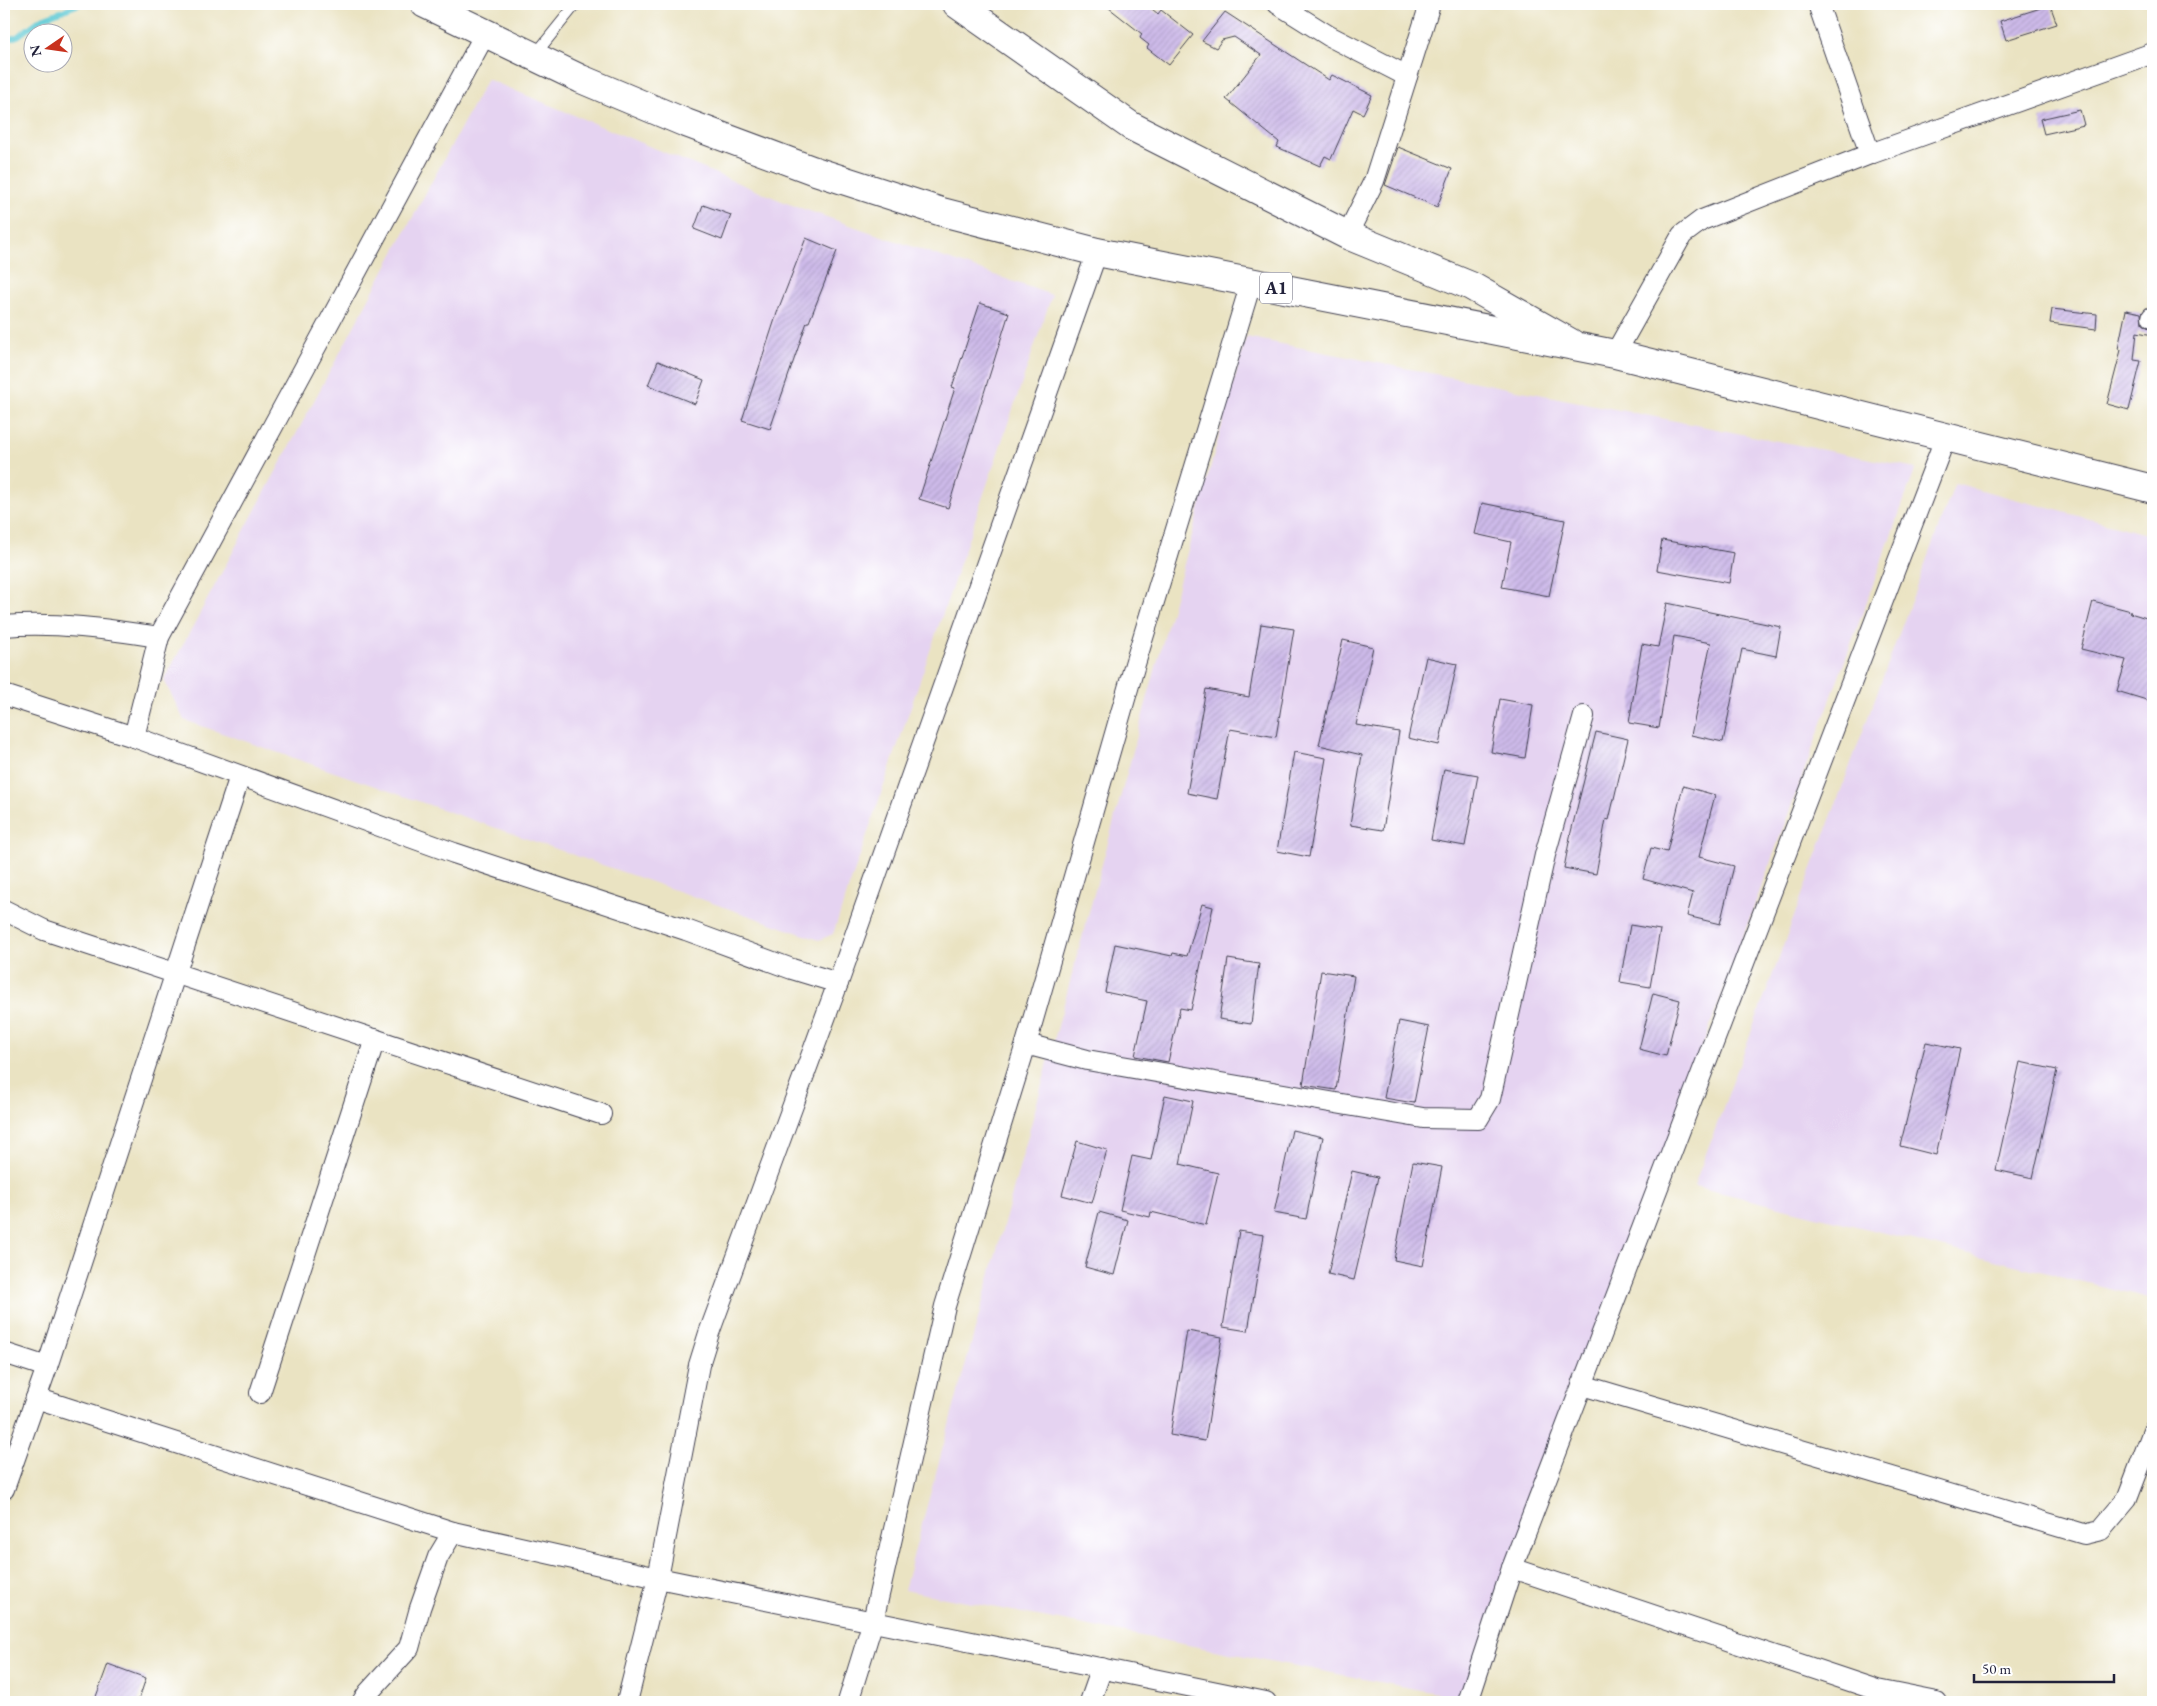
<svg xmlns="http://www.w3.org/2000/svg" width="2157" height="1706" viewBox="0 0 2157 1706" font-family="'EB Garamond',serif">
<defs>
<pattern id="building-hatch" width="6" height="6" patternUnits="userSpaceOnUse" patternTransform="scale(1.25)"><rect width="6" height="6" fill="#cdbae9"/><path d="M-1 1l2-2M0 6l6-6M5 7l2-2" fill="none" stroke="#b0a0c9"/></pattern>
</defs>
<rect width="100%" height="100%" fill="#fff"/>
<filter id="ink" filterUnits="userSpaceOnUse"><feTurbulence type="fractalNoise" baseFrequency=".02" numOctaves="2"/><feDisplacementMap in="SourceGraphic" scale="10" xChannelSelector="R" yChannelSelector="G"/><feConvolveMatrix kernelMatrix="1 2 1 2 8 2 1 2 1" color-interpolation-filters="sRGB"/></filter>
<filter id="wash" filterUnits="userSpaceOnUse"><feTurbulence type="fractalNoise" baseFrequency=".0096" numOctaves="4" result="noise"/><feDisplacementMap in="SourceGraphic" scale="20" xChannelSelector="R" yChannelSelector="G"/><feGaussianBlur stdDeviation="1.12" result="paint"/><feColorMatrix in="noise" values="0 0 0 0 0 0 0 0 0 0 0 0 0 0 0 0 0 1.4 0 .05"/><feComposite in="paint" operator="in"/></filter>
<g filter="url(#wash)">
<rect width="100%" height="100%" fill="#eae3c2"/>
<g fill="#e5d3f1">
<path d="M 487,79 L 789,204 L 1052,295 L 833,934 L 819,940 L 184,720 L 164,680 Z"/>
<path d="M 1246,337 L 1916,468 L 1462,1698 L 904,1590 Z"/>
<path d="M 1955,483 L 2153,536 L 2153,1299 L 1694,1186 Z"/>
</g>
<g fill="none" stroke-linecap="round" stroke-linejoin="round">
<path stroke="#5dc9d4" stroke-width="5.5" d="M 4,41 L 18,36 L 41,19 L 80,4"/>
</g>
<g id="blocks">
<g fill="url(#building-hatch)">
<path d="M 1104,4 L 1146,4 L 1158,14 L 1161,10 L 1193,35 L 1169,65 L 1147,48 L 1149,45 L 1140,38 L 1142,34 Z"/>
<path d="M 2050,5 L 2057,24 L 2006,40 L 2000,21 Z"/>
<path d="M 1225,12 L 1329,80 L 1332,75 L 1372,95 L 1363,114 L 1353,109 L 1331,159 L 1325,156 L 1320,166 L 1277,147 L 1279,142 L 1226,99 L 1261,55 L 1234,37 L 1222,40 L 1216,48 L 1202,41 Z"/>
<path d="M 2080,110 L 2084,125 L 2044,134 L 2040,119 Z"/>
<path d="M 1398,147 L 1452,169 L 1437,207 L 1385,185 Z"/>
<path d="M 703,205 L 731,215 L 722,240 L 694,229 Z"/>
<path d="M 806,238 L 837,251 L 809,322 L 807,322 L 770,429 L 742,420 L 778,310 Z"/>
<path d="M 980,303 L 1009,313 L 948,508 L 919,499 L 955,388 L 952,387 Z"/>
<path d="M 2052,309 L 2097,314 L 2096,329 L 2050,323 Z"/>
<path d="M 2126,310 L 2141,313 L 2142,323 L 2147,327 L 2153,329 L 2153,335 L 2137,332 L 2134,360 L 2141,361 L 2129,410 L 2107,404 L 2121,350 L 2118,349 Z"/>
<path d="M 658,361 L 704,380 L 695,404 L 648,385 Z"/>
<path d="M 1482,503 L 1565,520 L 1549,596 L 1502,587 L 1511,542 L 1475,534 Z"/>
<path d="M 1662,540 L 1734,553 L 1729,583 L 1657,570 Z"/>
<path d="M 2093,601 L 2131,611 L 2130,613 L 2153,620 L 2153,702 L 2117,691 L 2126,660 L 2081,649 Z"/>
<path d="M 1667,603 L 1781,627 L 1776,656 L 1742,649 L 1723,742 L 1691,735 L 1711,643 L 1674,636 L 1659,728 L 1629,723 L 1642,644 L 1658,647 Z"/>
<path d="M 1261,624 L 1294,629 L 1276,737 L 1230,729 L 1217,799 L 1187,793 L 1206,689 L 1249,697 Z"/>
<path d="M 1343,640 L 1373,647 L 1356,725 L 1399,732 L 1383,830 L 1350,825 L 1362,755 L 1319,745 Z"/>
<path d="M 1426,657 L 1457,664 L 1439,745 L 1408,738 Z"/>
<path d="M 1500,699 L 1533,705 L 1525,758 L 1491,752 Z"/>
<path d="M 1596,732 L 1628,739 L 1609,820 L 1606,819 L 1596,874 L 1564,868 L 1571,832 Z"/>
<path d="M 1294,752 L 1326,758 L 1309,857 L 1277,851 Z"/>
<path d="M 1444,769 L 1478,775 L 1465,846 L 1431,840 Z"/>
<path d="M 1683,786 L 1715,795 L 1699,857 L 1734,866 L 1720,924 L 1687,916 L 1693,893 L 1643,879 L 1651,848 L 1667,852 Z"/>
<path d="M 1202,904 L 1213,907 L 1191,1010 L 1180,1008 L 1168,1062 L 1135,1056 L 1147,1001 L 1105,992 L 1115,944 L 1172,956 L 1173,953 L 1187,956 Z"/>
<path d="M 1630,925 L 1660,930 L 1650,987 L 1620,982 Z"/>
<path d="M 1228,959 L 1259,964 L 1251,1024 L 1219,1019 Z"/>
<path d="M 1321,971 L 1354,976 L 1336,1090 L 1303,1085 Z"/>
<path d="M 1653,993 L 1680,1000 L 1666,1056 L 1639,1049 Z"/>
<path d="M 1399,1021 L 1429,1027 L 1414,1103 L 1384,1098 Z"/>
<path d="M 1926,1042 L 1960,1049 L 1936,1155 L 1900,1146 Z"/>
<path d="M 2020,1062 L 2057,1070 L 2033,1178 L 1996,1170 Z"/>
<path d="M 1165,1095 L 1193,1101 L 1180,1164 L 1218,1173 L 1206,1225 L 1151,1212 L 1150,1217 L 1120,1210 L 1132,1156 L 1151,1160 Z"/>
<path d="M 1292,1130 L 1323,1137 L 1306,1219 L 1274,1213 Z"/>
<path d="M 1077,1141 L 1107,1150 L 1092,1203 L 1062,1195 Z"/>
<path d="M 1413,1162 L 1442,1167 L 1423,1266 L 1394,1260 Z"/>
<path d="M 1352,1171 L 1378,1177 L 1354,1280 L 1328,1274 Z"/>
<path d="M 1099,1212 L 1128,1220 L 1114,1275 L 1085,1267 Z"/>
<path d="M 1239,1231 L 1264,1235 L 1248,1331 L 1223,1327 Z"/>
<path d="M 1187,1331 L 1222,1337 L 1205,1441 L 1170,1435 Z"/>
<path d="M 108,1664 L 146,1678 L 138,1702 L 94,1702 Z"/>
</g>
</g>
</g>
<g filter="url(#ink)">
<use href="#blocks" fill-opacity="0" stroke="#403f4f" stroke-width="1"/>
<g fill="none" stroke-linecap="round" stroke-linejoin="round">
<g stroke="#403f4f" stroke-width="12">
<path id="lane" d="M 534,56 L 576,4"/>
</g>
<g stroke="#403f4f" stroke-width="22">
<g id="street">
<path d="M 1278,4 L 1329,36 L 1407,76"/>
<path d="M 1818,4 L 1870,154"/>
<path d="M 1347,235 L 1374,181 L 1430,4"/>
<path d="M 2152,317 L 2153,317"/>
<path d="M 1615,354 L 1682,235 L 1702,220 L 1870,154 L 2153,53"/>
<path d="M 4,626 C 56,622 107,629 159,637"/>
<path d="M 4,695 L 134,737 L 454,853 L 686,930 L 792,969 L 838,983"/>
<path d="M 134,737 L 159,637 L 485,34"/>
<path d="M 4,910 L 44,930 L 601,1114"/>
<path d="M 1026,1044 L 1087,1060 L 1423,1118 L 1478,1119 L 1490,1099 L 1545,855 L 1584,716"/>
<path d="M 4,1353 L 47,1367"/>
<path d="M 1582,1385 L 2084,1534 L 2101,1530 L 2127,1499 L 2153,1431"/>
<path d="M 260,1393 L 375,1039"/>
<path d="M 36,1398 L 453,1532 L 658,1578 L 1266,1702"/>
<path d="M 4,1489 L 47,1367 L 240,776"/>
<path d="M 1512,1568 L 1877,1690 L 1937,1702"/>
<path d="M 362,1702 L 368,1693 L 409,1648 L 420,1608 L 438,1557 L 453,1532"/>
<path d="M 627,1702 L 658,1578 L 699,1365 L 709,1333 L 838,983 L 1097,252"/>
<path d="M 848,1702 L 873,1621 L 945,1306 L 1026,1044 L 1135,664 L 1251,283"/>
<path d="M 1090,1702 L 1102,1668"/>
<path d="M 1468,1702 L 1512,1568 L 1946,436"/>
</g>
</g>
<g stroke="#403f4f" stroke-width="30">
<path id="secondary" d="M 957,4 L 1131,126 L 1347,235 L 1471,286 L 1571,343"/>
</g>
<g stroke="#403f4f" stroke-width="30">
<path id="primary" d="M 425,4 L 581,79 L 686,123 L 812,170 L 942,212 L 1097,252 L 1615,354 L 2153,489"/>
</g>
<use href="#lane" stroke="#fff" stroke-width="10"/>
<use href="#street" stroke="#fff" stroke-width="20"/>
<use href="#secondary" stroke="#fff" stroke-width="28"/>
<use href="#primary" stroke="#fff" stroke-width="28"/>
</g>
</g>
<g text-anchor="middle" stroke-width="4" stroke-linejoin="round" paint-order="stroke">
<rect fill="#fff" stroke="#646476" stroke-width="1" x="1260" y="272.5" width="32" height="31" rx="4"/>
<g font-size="18" font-weight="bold" fill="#22223b">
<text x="1276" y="294">A1</text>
</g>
</g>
<rect width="2157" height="1706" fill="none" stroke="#fff" stroke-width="20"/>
<g transform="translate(48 48) rotate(257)"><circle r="24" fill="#ffffff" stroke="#a7a7b1"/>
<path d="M0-4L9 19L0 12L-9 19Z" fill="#c8321e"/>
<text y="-8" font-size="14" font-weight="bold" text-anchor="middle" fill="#22223b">N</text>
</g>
<path d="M1974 1674v8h140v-8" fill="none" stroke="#22223b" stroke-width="2.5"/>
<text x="1982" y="1674" font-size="15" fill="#22223b" stroke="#ffffff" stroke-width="4" paint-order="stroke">50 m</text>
</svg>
